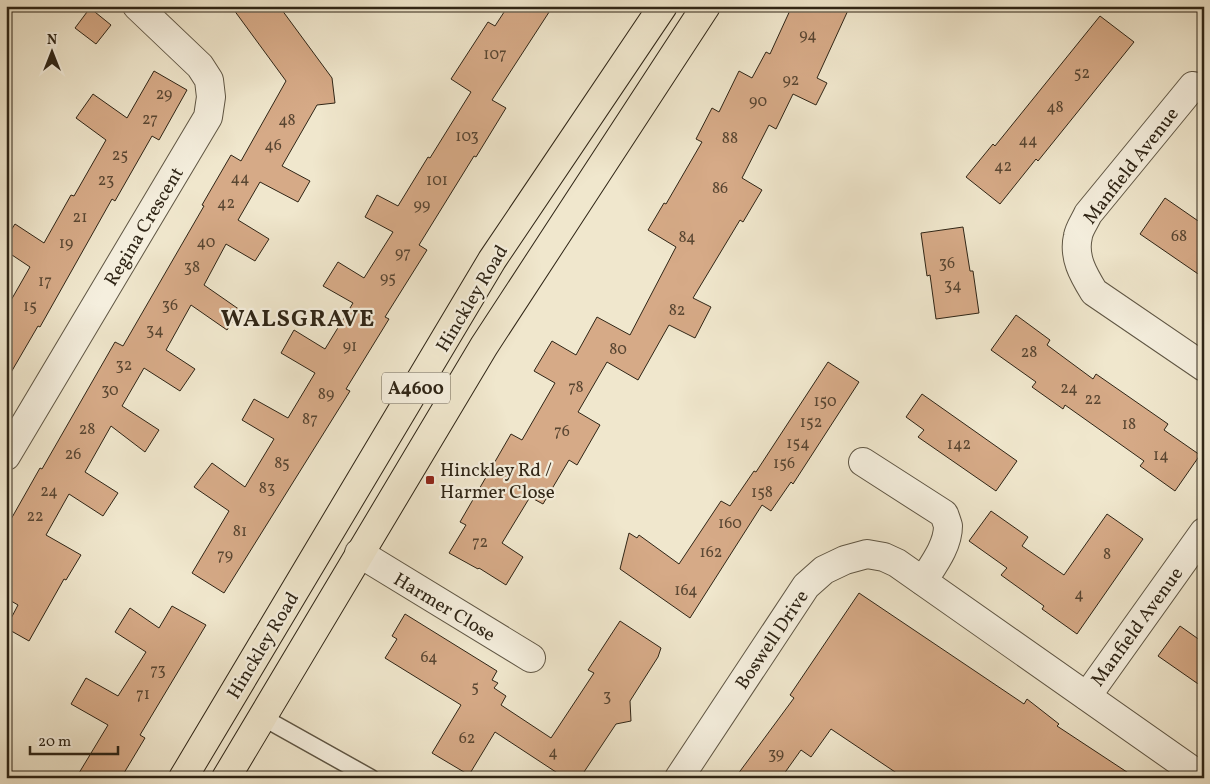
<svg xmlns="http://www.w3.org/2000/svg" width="1210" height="784" viewBox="0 0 1210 784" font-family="Vollkorn,serif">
<rect width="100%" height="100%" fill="#f0e7cd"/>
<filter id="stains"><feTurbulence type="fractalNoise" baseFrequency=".004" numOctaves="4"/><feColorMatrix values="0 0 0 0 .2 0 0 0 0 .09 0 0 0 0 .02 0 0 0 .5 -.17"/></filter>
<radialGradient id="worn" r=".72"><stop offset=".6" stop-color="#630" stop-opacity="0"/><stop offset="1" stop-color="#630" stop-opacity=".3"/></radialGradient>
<g fill="#d6aa87" stroke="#2f2516">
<path d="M 231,6 L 279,6 L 332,78 L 335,103 L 317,105 L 282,166 L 310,181 L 298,202 L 260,182 L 238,220 L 269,239 L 255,261 L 226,244 L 204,285 L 240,310 L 227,330 L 191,305 L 166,350 L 195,369 L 180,391 L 144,368 L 122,406 L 159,430 L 145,452 L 111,426 L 85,472 L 118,493 L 103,516 L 69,494 L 46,535 L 81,555 L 66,580 L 64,579 L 29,641 L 6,628 L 18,605 L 6,598 L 6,528 L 40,468 L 42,469 L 115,342 L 123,346 L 204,206 L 202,205 L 231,155 L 241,161 L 286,81 Z"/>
<path d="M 508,6 L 553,6 L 492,100 L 506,108 L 476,157 L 474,156 L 419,245 L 427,250 L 385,317 L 389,319 L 346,389 L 350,391 L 224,593 L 192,573 L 229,511 L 194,487 L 212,463 L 245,487 L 274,439 L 242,420 L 254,399 L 288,418 L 315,373 L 281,353 L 294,330 L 325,349 L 353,303 L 323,286 L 338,262 L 364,278 L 393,232 L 365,217 L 377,195 L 398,206 L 428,157 L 430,158 L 471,92 L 451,79 L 488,22 L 495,26 Z"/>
<path d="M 792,6 L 850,6 L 817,78 L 827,83 L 816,105 L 793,94 L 776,129 L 769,125 L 742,178 L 762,190 L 743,222 L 740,220 L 693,298 L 711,307 L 695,338 L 669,325 L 638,380 L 607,362 L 578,412 L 600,425 L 577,465 L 569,460 L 543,504 L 530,497 L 502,543 L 523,557 L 506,585 L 479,568 L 478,569 L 449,553 L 466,525 L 460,522 L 511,434 L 522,440 L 555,383 L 534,371 L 552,341 L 576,355 L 597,317 L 630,335 L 676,247 L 648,230 L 664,203 L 666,204 L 702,142 L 696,139 L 712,108 L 719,112 L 739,71 L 752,78 L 766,52 L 770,54 Z"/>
<path d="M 90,8 L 111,25 L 96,44 L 75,28 Z"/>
<path d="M 1100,16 L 1134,42 L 1038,161 L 1036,159 L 1000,204 L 966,177 L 993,144 L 995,146 Z"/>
<path d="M 154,71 L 187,90 L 159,140 L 152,136 L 115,201 L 112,199 L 40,327 L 38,326 L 6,381 L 6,309 L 30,267 L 6,251 L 6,238 L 15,224 L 44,243 L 71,195 L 74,196 L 106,140 L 76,118 L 93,94 L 127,118 Z"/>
<path d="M 1165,198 L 1204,225 L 1204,278 L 1140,234 Z"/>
<path d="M 963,227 L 970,271 L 973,271 L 979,313 L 936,319 L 930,275 L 927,276 L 921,233 Z"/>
<path d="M 1016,315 L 1050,340 L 1047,345 L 1093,379 L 1096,374 L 1168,424 L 1164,430 L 1200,455 L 1175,491 L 1140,466 L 1144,461 L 1065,405 L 1063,409 L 1032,387 L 1036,382 L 991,350 Z"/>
<path d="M 828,362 L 859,382 L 793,484 L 791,482 L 771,511 L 762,505 L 690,618 L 620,569 L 629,533 L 637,538 L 639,535 L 679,564 L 721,501 L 730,506 L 754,471 L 756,472 Z"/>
<path d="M 922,394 L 1017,461 L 996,491 L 918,437 L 924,430 L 906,417 Z"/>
<path d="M 991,511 L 1028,537 L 1022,546 L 1064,575 L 1107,514 L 1143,539 L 1077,634 L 1042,609 L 1044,606 L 1001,575 L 1007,568 L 969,541 Z"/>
<path d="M 859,593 L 1024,704 L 1027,699 L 1059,724 L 1057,726 L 1136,778 L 904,778 L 831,729 L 811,757 L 801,750 L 781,778 L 735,778 L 794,698 L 790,695 Z"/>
<path d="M 172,606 L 206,625 L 140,735 L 145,738 L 121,778 L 76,778 L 108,725 L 71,704 L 86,678 L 118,696 L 134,671 L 146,652 L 115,632 L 130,608 L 159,628 Z"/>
<path d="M 405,614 L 497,671 L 492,680 L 498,683 L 494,688 L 506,696 L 501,705 L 551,738 L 594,673 L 588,670 L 620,621 L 661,648 L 658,657 L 630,701 L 631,721 L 616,724 L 580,778 L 565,778 L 495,732 L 469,775 L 432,753 L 461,705 L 385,658 L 397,639 L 392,636 Z"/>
<path d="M 1180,626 L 1204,643 L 1204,688 L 1158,656 Z"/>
</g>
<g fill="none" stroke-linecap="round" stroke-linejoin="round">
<g stroke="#5f5644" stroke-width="19">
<path id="service" d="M 262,717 L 371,778"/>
</g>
<g stroke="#5f5644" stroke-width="30">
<g id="minor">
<path d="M 1193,86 L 1088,214 C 1085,221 1079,229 1078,236 C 1073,257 1083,274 1094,292 L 1204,367"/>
<path d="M 6,456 L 208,117 L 211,97 L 209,80 L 200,66 L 137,6"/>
<path d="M 863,462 L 944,514 C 945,517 947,522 948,526 C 948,546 933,565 923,581"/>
<path d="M 359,553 L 531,658"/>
<path d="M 1087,696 L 1204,532"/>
<path d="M 679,778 L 806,586 L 824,570 L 845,560 L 867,554 L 884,557 L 897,563 L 1203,778"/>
</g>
</g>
<g stroke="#2f2516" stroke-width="30">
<g id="trunk">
<path d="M 183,778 L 492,260 L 663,6"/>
<path d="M 226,778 L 484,346 L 706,6"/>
</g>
</g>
<use href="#service" stroke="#f5efde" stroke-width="16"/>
<use href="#minor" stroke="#f5efde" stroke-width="28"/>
<use href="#trunk" stroke="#f0e7cd" stroke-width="28"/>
</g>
<rect fill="#8f2418" stroke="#f5efde" stroke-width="2" x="425" y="475" width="10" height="10" rx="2.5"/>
<g text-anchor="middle" stroke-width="4.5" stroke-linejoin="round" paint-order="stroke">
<g font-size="16" fill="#594632">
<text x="808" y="40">94</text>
<text x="495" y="59">107</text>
<text x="1082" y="78">52</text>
<text x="791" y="85">92</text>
<text x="164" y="99">29</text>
<text x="758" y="106">90</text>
<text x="1055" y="112">48</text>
<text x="150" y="124">27</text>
<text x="287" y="125">48</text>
<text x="467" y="141">103</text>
<text x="730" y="143">88</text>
<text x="1028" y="145">44</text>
<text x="273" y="150">46</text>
<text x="120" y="160">25</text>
<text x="1003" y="171">42</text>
<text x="240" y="183">44</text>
<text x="106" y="185">23</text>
<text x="437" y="185">101</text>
<text x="720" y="193">86</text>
<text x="226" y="208">42</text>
<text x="422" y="210">99</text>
<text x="80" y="222">21</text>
<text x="1179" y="241">68</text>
<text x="687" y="242">84</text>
<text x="206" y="247">40</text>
<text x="66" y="248">19</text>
<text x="403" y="258">97</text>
<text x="947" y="268">36</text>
<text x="192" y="272">38</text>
<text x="388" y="283">95</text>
<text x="45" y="286">17</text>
<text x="953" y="290">34</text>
<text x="170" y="310">36</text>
<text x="30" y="311">15</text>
<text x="677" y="315">82</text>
<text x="155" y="335">34</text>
<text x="350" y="351">91</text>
<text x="618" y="354">80</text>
<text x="1029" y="357">28</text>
<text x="124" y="370">32</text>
<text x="576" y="392">78</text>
<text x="1069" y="393">24</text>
<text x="110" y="395">30</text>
<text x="326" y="399">89</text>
<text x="1093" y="404">22</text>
<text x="825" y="406">150</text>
<text x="310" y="424">87</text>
<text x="811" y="427">152</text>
<text x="1129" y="429">18</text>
<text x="87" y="434">28</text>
<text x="562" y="436">76</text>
<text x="798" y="448">154</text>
<text x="959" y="449">142</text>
<text x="73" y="459">26</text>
<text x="1161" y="460">14</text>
<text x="282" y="468">85</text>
<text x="784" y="468">156</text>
<text x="267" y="493">83</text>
<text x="49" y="496">24</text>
<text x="762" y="497">158</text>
<text x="35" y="521">22</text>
<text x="730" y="528">160</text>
<text x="240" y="536">81</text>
<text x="480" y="547">72</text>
<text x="711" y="557">162</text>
<text x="1107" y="559">8</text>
<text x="225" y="560">79</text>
<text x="686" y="595">164</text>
<text x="1079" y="599">4</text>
<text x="429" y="662">64</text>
<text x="158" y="675">73</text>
<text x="475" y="692">5</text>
<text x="143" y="699">71</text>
<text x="607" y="701">3</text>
<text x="467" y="743">62</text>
<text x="553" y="757">4</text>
<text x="776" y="759">39</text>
</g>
<rect fill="#f5efde" stroke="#6a6252" stroke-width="1" x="382" y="372.5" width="68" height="31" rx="4"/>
<g font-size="18" font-weight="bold" fill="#2f2516">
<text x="416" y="394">A4600</text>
</g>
<g font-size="19" fill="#2f2516" stroke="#f5efde">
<text transform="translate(1130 165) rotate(-52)" y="7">Manfield Avenue</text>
<text transform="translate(143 226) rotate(-59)" y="7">Regina Crescent</text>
<text transform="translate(471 298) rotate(-59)" y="7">Hinckley Road</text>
<text transform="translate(445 606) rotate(31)" y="7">Harmer Close</text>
<text transform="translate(1136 626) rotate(-54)" y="7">Manfield Avenue</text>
<text transform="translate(771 639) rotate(-56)" y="7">Boswell Drive</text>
<text transform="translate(262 645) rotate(-59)" y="7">Hinckley Road</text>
</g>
<g font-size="19" fill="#2f2516" stroke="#f5efde" text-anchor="start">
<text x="440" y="476">Hinckley Rd /<tspan x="440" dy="22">Harmer Close</tspan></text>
</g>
<g font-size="24" font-weight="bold" letter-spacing="1" fill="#2f2516" stroke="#f5efde">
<text x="298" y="326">WALSGRAVE</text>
</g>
</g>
<rect width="1210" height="784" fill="none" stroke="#f0e7cd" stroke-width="25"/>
<rect x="8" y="8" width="1195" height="769" fill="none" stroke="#2f2516" stroke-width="2.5"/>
<rect x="12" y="12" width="1185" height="759" fill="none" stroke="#2f2516"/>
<g transform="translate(52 52)" stroke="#f5efde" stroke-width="4" paint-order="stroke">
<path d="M0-4L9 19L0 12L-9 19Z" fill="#2f2516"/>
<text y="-8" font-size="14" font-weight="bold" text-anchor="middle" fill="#2f2516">N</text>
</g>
<path d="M30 746v8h88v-8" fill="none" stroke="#2f2516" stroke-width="2.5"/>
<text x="38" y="746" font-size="15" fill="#2f2516" stroke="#f5efde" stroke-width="4" paint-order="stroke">20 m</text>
<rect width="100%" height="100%" filter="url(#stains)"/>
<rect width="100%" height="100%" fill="url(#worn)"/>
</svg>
